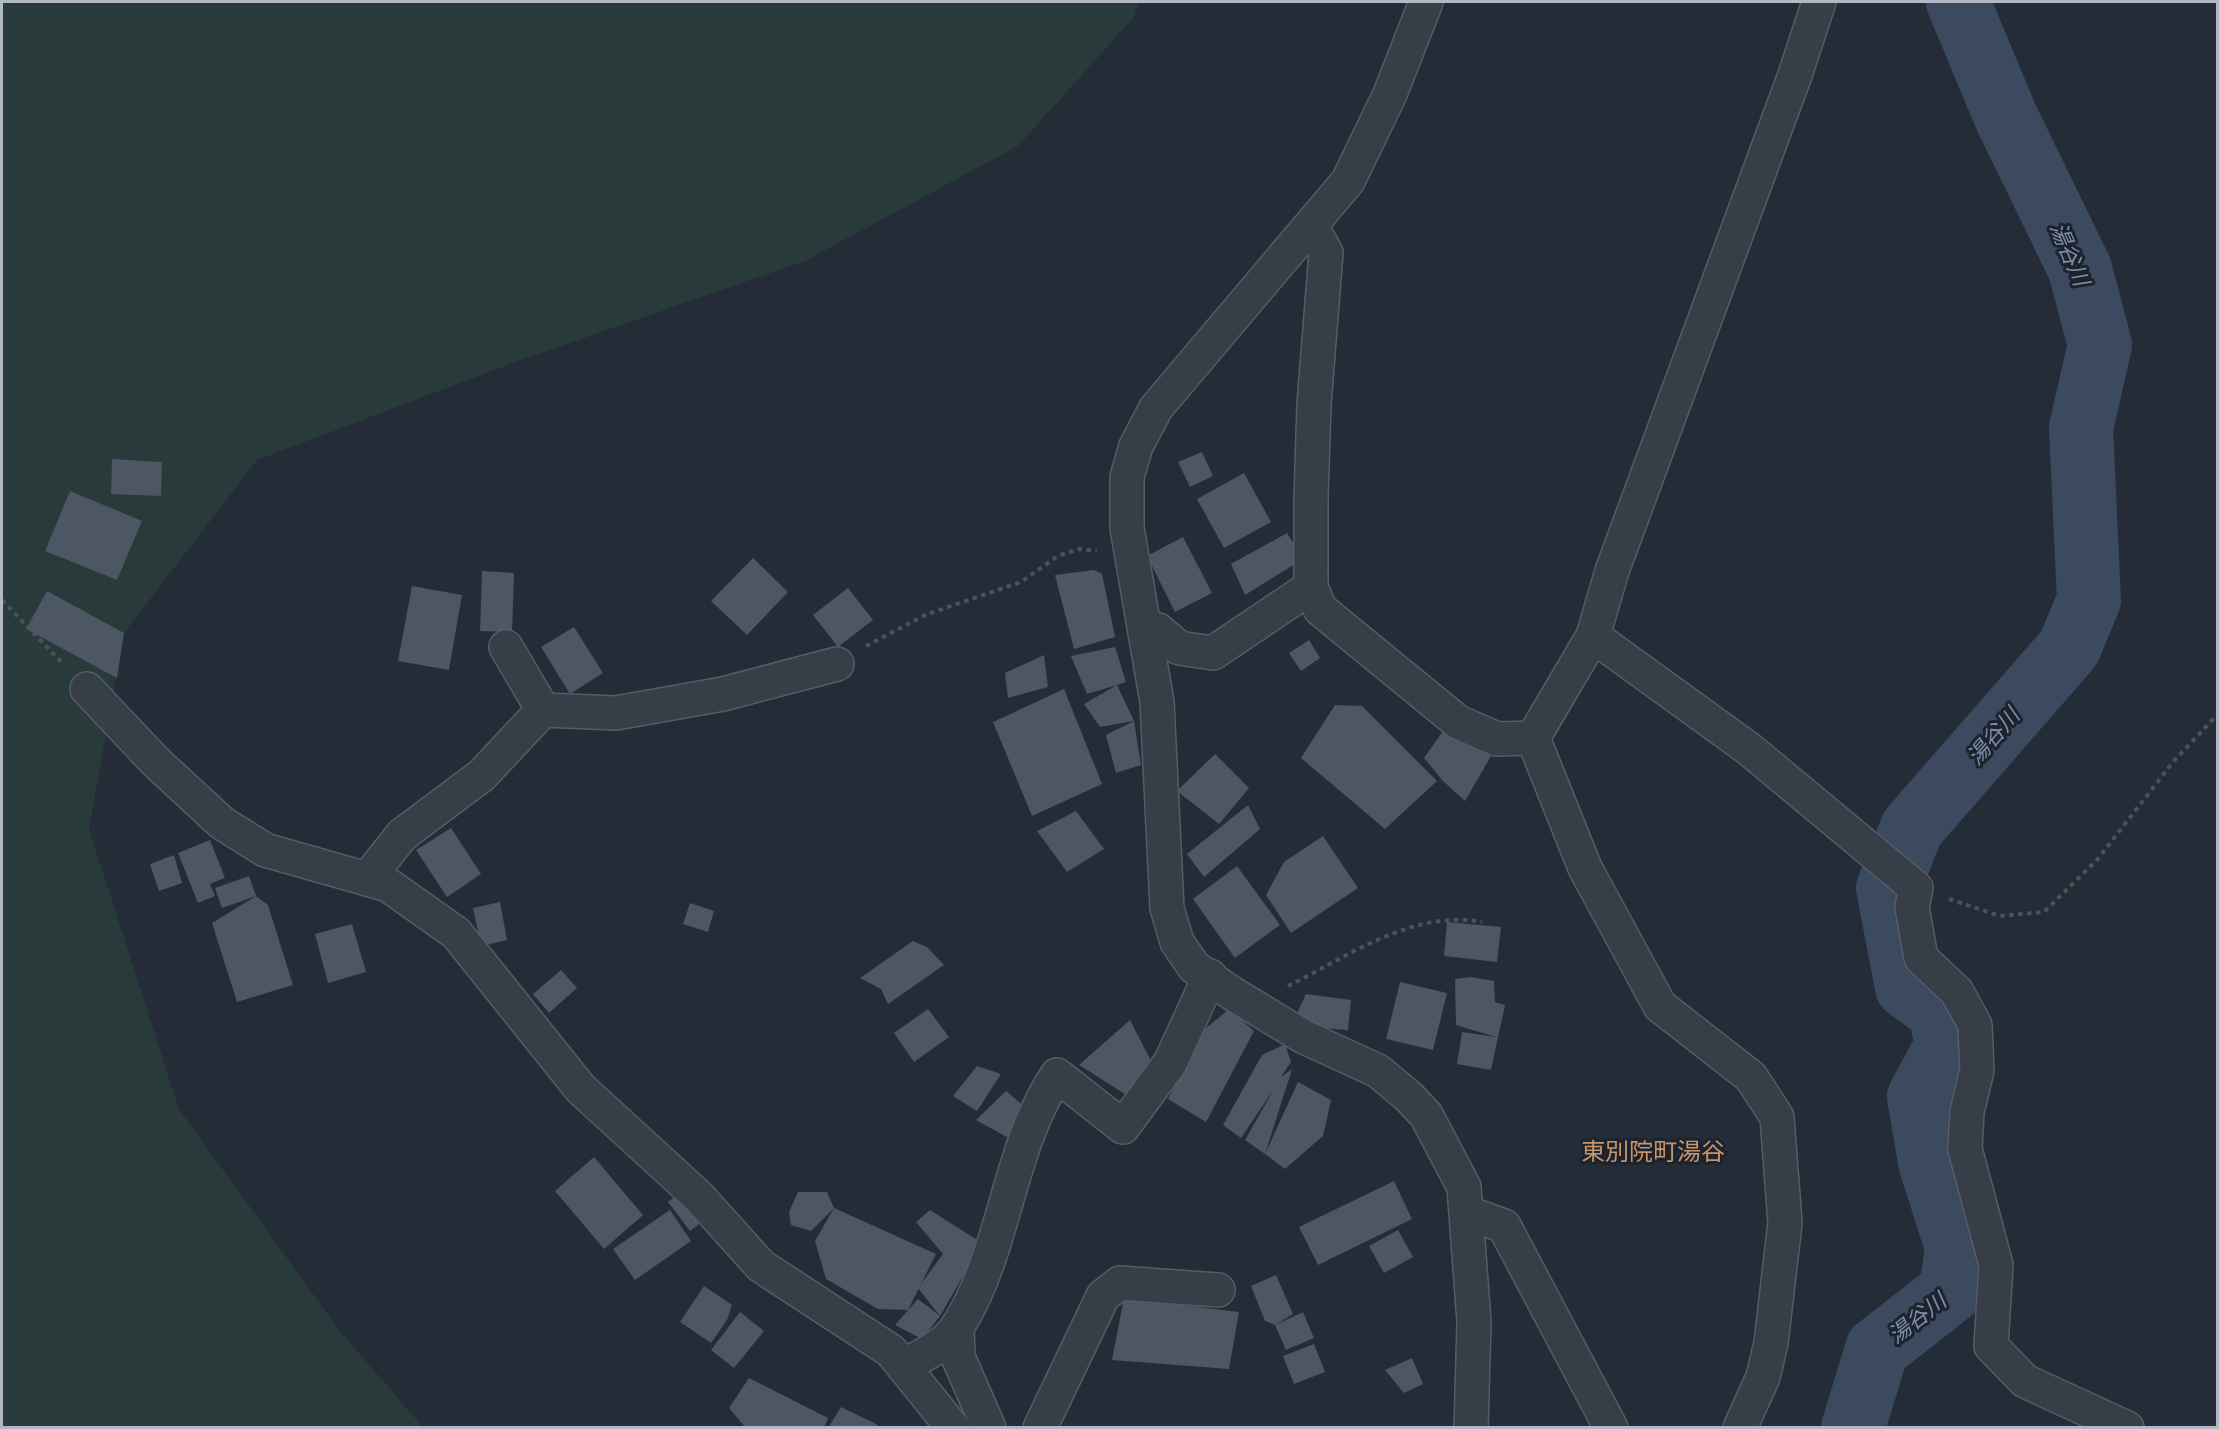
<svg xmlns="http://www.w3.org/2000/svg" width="2219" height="1429" viewBox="0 0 2219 1429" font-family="'IBM Plex Sans','Noto Sans JP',sans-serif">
<rect width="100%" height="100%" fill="#242c38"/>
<path fill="#293a3b" d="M 2,2 L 1139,2 L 1134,17 L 1018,146 L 805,261 L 515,362 L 257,460 L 124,633 L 89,829 L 179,1109 L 339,1330 L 423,1427 L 2,1428 Z"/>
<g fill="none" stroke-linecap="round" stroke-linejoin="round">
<path stroke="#3c4a5f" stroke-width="64" d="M 1853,1428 L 1877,1349 L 1951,1291 L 1957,1247 L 1930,1162 L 1919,1097 L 1947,1045 L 1940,1011 L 1907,987 L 1888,888 L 1912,828 L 2069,648 L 2089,600 L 2081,428 L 2100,345 L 2080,269 L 2006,117 L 1958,2"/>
</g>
<g fill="#4d5663">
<path d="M 1202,452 L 1213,476 L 1190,487 L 1178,462 Z"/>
<path d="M 112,459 L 162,462 L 161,496 L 111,494 Z"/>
<path d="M 1244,473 L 1271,522 L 1224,548 L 1197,499 Z"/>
<path d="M 70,491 L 142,521 L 117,580 L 45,551 Z"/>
<path d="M 1287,533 L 1303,559 L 1245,595 L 1231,564 Z"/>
<path d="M 1183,537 L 1212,593 L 1175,612 L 1147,556 Z"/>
<path d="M 753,558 L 788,592 L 747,635 L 711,601 Z"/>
<path d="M 1094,570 L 1102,574 L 1115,637 L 1074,649 L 1055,575 Z"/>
<path d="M 482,571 L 514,573 L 512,632 L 480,631 Z"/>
<path d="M 412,586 L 462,595 L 449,670 L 398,661 Z"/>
<path d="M 848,588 L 873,620 L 838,647 L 813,615 Z"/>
<path d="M 47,591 L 124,633 L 117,678 L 26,629 Z"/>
<path d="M 574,627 L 603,673 L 570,694 L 541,647 Z"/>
<path d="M 1309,640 L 1320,658 L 1301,671 L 1289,653 Z"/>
<path d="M 1115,647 L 1126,682 L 1117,685 L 1134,721 L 1141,765 L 1116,773 L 1106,735 L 1134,721 L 1100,727 L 1084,704 L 1117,685 L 1087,694 L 1071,656 Z"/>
<path d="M 1044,655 L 1048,687 L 1008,698 L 1005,673 Z"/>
<path d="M 1064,689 L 1102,784 L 1032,816 L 993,722 Z"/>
<path d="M 1335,705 L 1362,706 L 1437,781 L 1385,829 L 1301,758 Z"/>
<path d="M 1448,724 L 1491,756 L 1465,801 L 1443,781 L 1424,758 Z"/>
<path d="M 1215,754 L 1249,788 L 1219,824 L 1177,791 Z"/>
<path d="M 1248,805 L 1260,829 L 1204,877 L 1187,854 Z"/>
<path d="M 1076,811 L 1104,849 L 1067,872 L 1037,831 Z"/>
<path d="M 451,828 L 481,874 L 447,897 L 416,850 Z"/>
<path d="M 1323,836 L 1358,888 L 1291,933 L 1266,895 L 1284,862 Z"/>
<path d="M 210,840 L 225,878 L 210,884 L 215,896 L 198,903 L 178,853 Z"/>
<path d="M 174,855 L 182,883 L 159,891 L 150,864 Z"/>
<path d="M 1237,866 L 1280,925 L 1235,958 L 1193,899 Z"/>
<path d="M 249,876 L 256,896 L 268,905 L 293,985 L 237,1002 L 212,923 L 256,896 L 222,908 L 215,888 Z"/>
<path d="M 500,902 L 507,940 L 481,946 L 473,908 Z"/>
<path d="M 690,903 L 714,911 L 708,932 L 683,924 Z"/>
<path d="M 1447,922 L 1501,927 L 1497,962 L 1444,956 Z"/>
<path d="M 352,924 L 366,972 L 328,983 L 315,934 Z"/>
<path d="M 913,941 L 927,947 L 944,965 L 888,1004 L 881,989 L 860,978 Z"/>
<path d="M 561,970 L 577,988 L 549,1013 L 533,994 Z"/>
<path d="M 1471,977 L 1494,981 L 1495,1002 L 1505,1005 L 1491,1070 L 1457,1064 L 1462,1032 L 1496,1037 L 1456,1025 L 1455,979 Z"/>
<path d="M 1400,982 L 1447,993 L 1433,1050 L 1386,1039 Z"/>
<path d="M 1306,994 L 1351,1000 L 1348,1030 L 1291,1026 Z"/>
<path d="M 928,1009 L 949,1037 L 914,1062 L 894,1033 Z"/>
<path d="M 1229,1009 L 1254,1031 L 1206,1122 L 1168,1099 L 1205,1029 Z"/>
<path d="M 1130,1020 L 1150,1059 L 1128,1096 L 1079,1065 Z"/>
<path d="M 1285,1044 L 1291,1062 L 1281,1077 L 1292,1069 L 1265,1154 L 1245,1140 L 1274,1089 L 1241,1138 L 1223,1125 L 1262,1055 Z"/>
<path d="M 977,1066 L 1001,1074 L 977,1111 L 953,1096 Z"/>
<path d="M 1298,1082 L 1331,1100 L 1323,1136 L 1285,1169 L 1265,1154 Z"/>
<path d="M 1006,1091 L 1032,1113 L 1012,1140 L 976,1120 Z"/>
<path d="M 594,1157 L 643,1215 L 604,1249 L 555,1191 Z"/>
<path d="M 1394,1181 L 1412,1219 L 1318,1265 L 1299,1227 Z"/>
<path d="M 798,1192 L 827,1192 L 834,1208 L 811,1231 L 791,1225 L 789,1212 Z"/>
<path d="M 680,1193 L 702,1222 L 690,1231 L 668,1202 Z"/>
<path d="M 834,1208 L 936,1254 L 908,1310 L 878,1309 L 826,1279 L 815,1241 Z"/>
<path d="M 670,1210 L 691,1241 L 635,1280 L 613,1249 Z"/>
<path d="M 930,1210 L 982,1243 L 940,1316 L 918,1288 L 943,1254 L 916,1222 Z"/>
<path d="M 1398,1230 L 1413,1257 L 1384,1273 L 1369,1246 Z"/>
<path d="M 1276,1275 L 1293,1314 L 1275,1325 L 1303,1312 L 1314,1338 L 1286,1350 L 1275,1325 L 1265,1321 L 1251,1286 Z"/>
<path d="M 704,1286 L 732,1305 L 727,1320 L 711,1343 L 680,1322 Z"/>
<path d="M 1124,1298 L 1239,1312 L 1229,1369 L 1112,1360 Z"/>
<path d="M 918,1299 L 940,1316 L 922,1339 L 895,1325 Z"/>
<path d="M 740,1312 L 764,1331 L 734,1368 L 711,1350 Z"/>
<path d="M 1314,1344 L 1325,1372 L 1294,1384 L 1283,1356 Z"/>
<path d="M 1412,1358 L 1423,1384 L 1404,1393 L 1385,1370 Z"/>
<path d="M 749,1378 L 828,1418 L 824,1428 L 746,1428 L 729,1408 Z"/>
<path d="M 841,1407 L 878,1425 L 876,1428 L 828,1428 Z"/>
</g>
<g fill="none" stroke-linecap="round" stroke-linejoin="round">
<g stroke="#565c66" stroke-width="36">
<g id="minor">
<path d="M 1426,2 L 1390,94 L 1348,181 L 1156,408 L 1136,446 L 1127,477 L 1127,528 L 1157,702 L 1167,908 L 1177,942 L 1194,967 L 1233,994 L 1304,1037 L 1378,1071 L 1408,1096 L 1426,1115 L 1464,1187 L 1474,1322 L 1471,1428"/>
<path d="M 1312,227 L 1326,253 L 1314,404 L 1311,497 L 1311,587 L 1320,609 L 1458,722 L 1497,739 L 1533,738"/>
<path d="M 1145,633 L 1158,630 L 1179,648 L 1213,653 L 1311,587"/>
<path d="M 1593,636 L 1749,749 L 1916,888 L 1912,907 L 1921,958 L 1957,992 L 1975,1025 L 1977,1070 L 1967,1112 L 1965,1149 L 1996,1265 L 1991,1346 L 2025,1381 L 2127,1428"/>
<path d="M 506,647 L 543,710"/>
<path d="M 87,689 L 156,762 L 222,823 L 265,850 L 388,885 L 456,933 L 581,1089 L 699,1197 L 761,1266 L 891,1351 L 953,1428"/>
<path d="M 1533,738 L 1593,636 L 1612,571 L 1795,75 L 1819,2"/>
<path d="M 1533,738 L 1585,868 L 1660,1006 L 1751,1077 L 1777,1117 L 1785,1223 L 1771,1343 L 1763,1377 L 1740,1428"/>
<path d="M 367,879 L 402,835 L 482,775 L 543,710 L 616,713 L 723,694 L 837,664"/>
<path d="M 1468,1213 L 1504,1226 L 1611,1428"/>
<path d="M 957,1327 L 958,1357 L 989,1428"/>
<path d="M 903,1366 C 922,1356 946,1345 958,1326 C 1006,1249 1007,1151 1057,1075 L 1123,1127 L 1170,1063 L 1210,976"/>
<path d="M 1040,1428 L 1103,1296 L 1120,1283 L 1218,1290"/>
</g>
</g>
<g stroke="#465558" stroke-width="4" stroke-dasharray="4.5 4.5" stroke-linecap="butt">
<path d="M 2,600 L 64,665"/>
<path d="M 866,646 L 925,615 L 1021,582 L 1058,556 L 1079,549 L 1097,551"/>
<path d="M 1949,899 L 2000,916 L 2044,912 L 2097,860 L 2173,762 L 2218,714"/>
<path d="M 1288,986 C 1347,957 1413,909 1482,922"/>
</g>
<use href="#minor" stroke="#383e48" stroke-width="33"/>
</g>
<g text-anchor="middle" stroke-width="6" stroke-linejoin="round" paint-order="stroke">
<g font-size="22" font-style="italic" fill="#7e8fa9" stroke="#1d232d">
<text transform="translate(2070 254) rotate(67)" y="8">湯谷川</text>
<text transform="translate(1993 736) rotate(-49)" y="8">湯谷川</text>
<text transform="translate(1917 1318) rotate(-38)" y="8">湯谷川</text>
</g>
<g font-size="24" fill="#c7956b" stroke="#1d232d">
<text x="1653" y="1160">東別院町湯谷</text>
</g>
</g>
<rect width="2219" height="1429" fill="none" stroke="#b3b9c4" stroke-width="6"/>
</svg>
